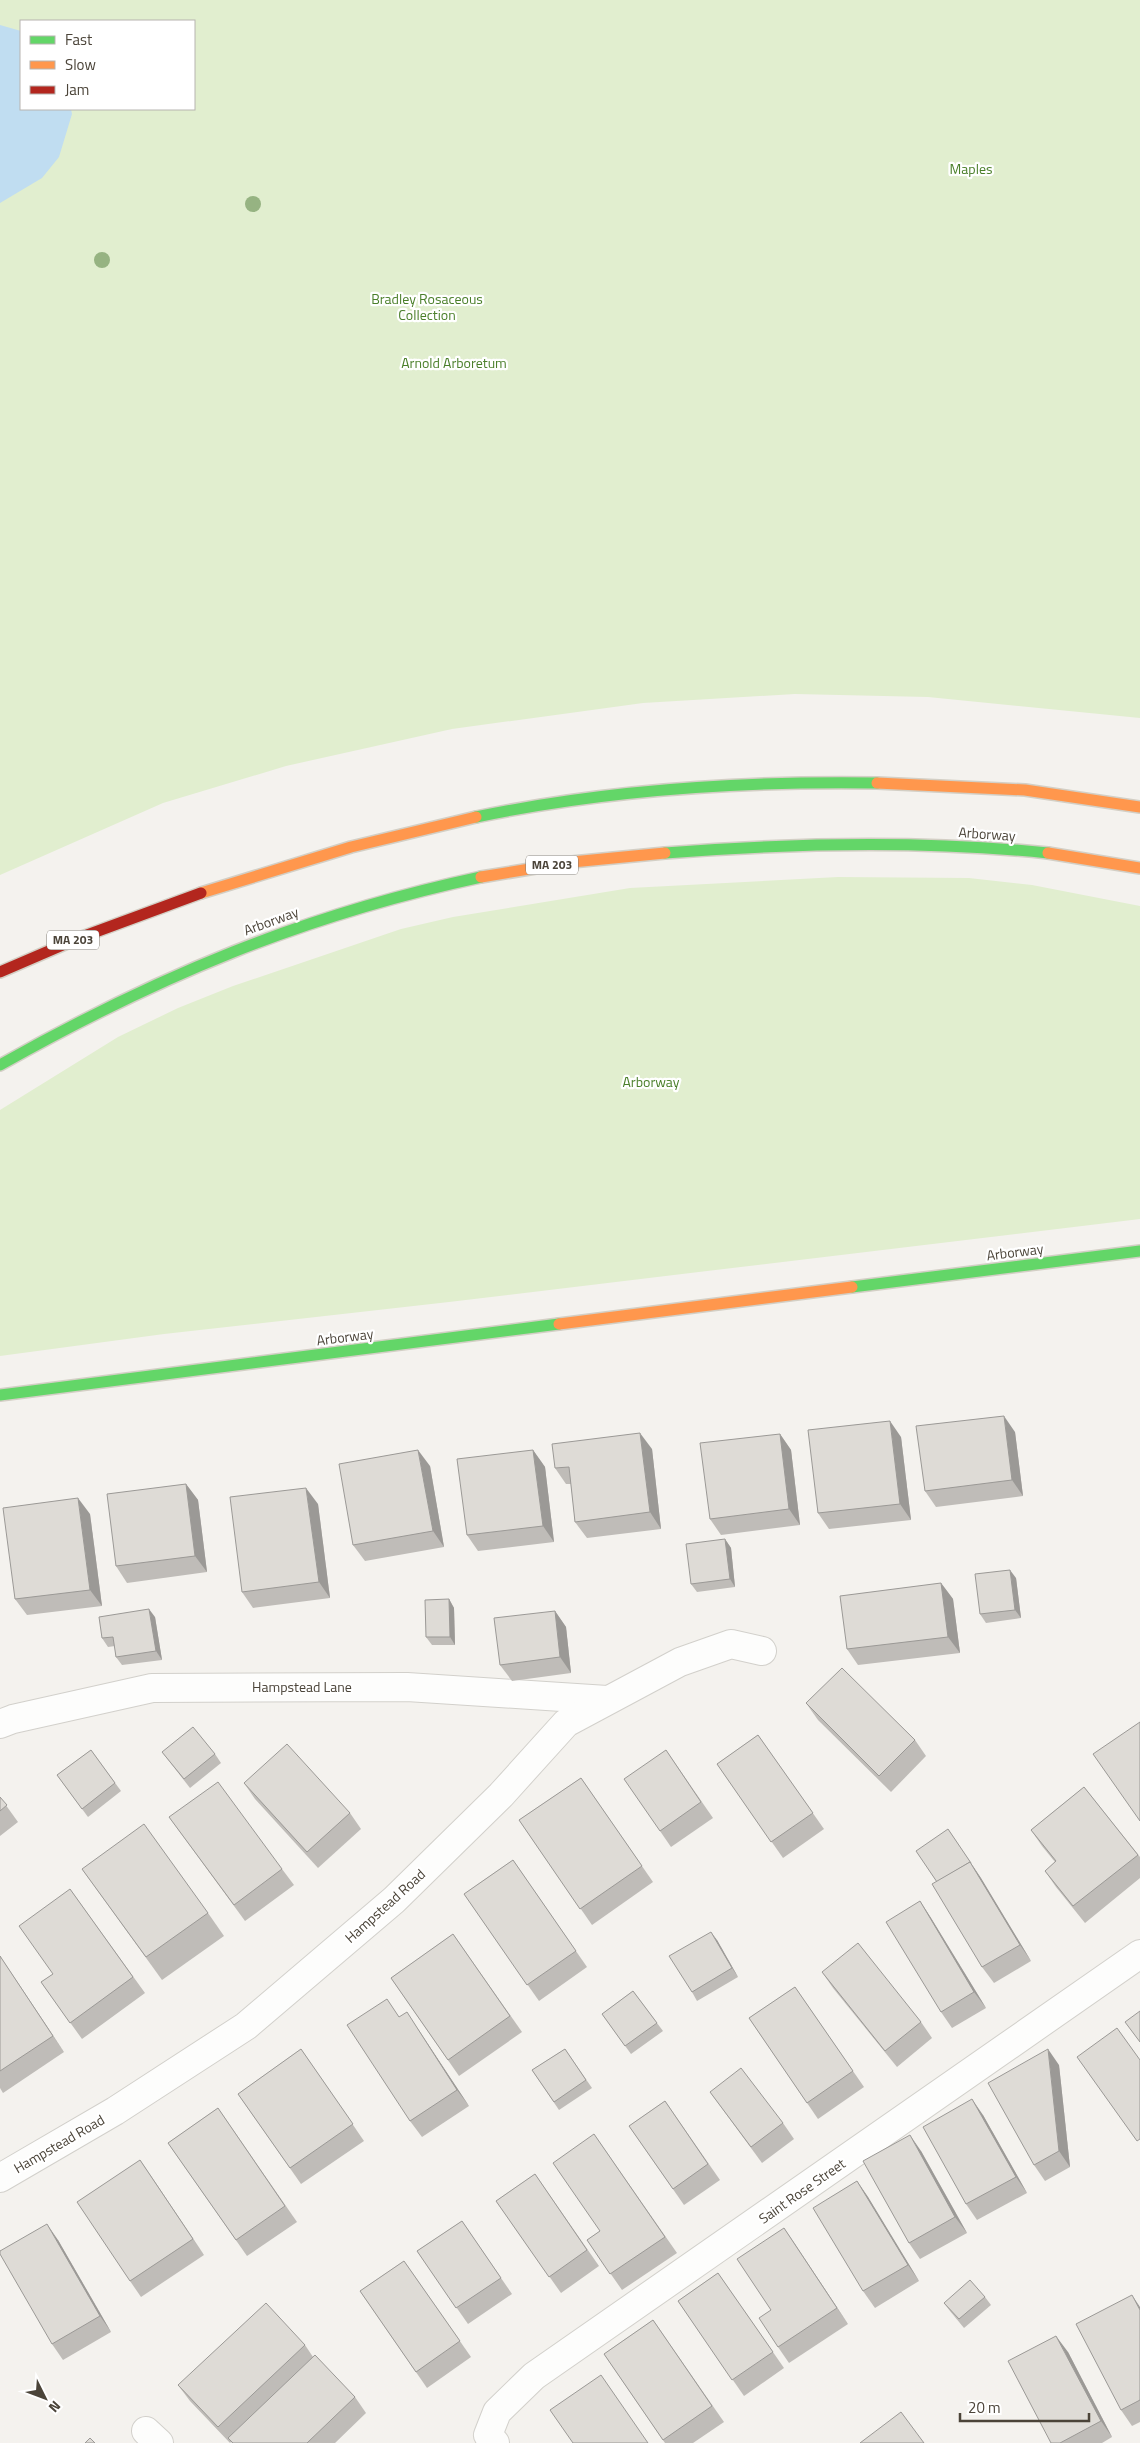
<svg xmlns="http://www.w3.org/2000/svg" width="1140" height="2443" viewBox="0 0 1140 2443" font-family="'Titillium Web',sans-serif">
<rect width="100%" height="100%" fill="#f4f2ee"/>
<g fill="#e1eecf" fill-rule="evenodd">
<path d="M 0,0 L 1140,0 L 1140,718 L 928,697 L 795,694 L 643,703 L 452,729 L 286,766 L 163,803 L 0,875 ZM 21,21 L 194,21 L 194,109 L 21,109 Z"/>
<path d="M 838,877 L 969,878 L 1032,885 L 1140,906 L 1140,1219 L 449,1302 L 164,1334 L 0,1356 L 0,1110 L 118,1037 L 178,1008 L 233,986 L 401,929 L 453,917 L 630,888 Z"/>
</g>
<path fill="#c0ddf1" d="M 0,25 L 21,31 L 21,109 L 71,109 L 72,114 L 59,157 L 42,178 L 0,203 Z"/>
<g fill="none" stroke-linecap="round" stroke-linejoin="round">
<g stroke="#d2d0cb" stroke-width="30">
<g id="street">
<path d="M 0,1724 L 13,1719 L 152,1688 L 407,1687 L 607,1700"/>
<path d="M 0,2178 L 115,2111 L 246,2026 L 394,1900 L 501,1795 L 566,1723 L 680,1662 L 731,1644 L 762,1651"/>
<path d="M 146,2431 L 159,2443"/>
<path d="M 495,2443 L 488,2435 L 497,2412 L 534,2376 L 1140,1954"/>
</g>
</g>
<g stroke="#d3cfc5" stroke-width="14">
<g id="fast">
<path d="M 476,817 C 606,790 744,781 877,783"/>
<path d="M 665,853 C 793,843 921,840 1048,853"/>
<path d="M 0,1065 C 158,976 304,915 481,877"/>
<path d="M 852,1287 L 1140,1251"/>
<path d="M 0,1395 L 559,1324"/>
</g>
</g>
<g stroke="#d3cfc5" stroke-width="14">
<g id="slow">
<path d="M 877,783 L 1025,790 L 1140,807"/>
<path d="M 1048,853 L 1140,868"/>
<path d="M 481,877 L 572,862 L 665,853"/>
<path d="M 201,893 L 351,847 L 476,817"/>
<path d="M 559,1324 L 852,1287"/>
</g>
</g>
<g stroke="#d3cfc5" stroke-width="14">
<path id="jam" d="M 0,972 L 79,938 L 201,893"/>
</g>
<use href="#street" stroke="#fdfdfc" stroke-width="28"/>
<use href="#fast" stroke="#63d668" stroke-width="11"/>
<use href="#slow" stroke="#ff974d" stroke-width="11"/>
<use href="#jam" stroke="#b3261e" stroke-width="11"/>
</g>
<g fill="#96b382">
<circle cx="253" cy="204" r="8"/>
<circle cx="102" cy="260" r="8"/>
</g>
<g fill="#bfbcb8">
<path d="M 1015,1432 L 1023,1496 L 936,1507 L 925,1491 Z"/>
<path d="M 780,1434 L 791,1450 L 800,1525 L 721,1535 L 710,1519 Z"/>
<path d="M 901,1437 L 911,1520 L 829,1529 L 818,1513 Z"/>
<path d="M 652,1449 L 661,1529 L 587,1538 L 575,1522 L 571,1484 L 566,1484 L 555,1468 Z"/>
<path d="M 533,1450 L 545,1467 L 554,1542 L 478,1551 L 467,1535 Z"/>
<path d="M 430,1466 L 444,1547 L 365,1561 L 353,1545 Z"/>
<path d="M 186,1484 L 198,1500 L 207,1572 L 127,1583 L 116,1566 Z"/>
<path d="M 318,1504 L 330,1598 L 253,1608 L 242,1592 Z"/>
<path d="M 90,1514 L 102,1606 L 27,1615 L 15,1599 Z"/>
<path d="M 725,1539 L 731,1548 L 735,1587 L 697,1592 L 691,1584 Z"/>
<path d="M 1016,1578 L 1021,1618 L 986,1623 L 980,1614 Z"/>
<path d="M 941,1583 L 953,1599 L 960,1653 L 858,1665 L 847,1649 Z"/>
<path d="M 449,1599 L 454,1608 L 455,1645 L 432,1645 L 426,1637 Z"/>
<path d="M 555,1611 L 566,1627 L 571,1673 L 512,1681 L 500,1665 Z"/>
<path d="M 155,1617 L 162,1660 L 122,1665 L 116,1657 L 115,1646 L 108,1647 L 102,1638 Z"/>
<path d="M 806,1703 L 915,1740 L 926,1756 L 891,1792 L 818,1720 Z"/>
<path d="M 758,1735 L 824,1829 L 783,1858 L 717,1764 Z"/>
<path d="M 91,1750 L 121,1791 L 88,1817 L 57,1775 Z"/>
<path d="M 666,1750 L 713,1818 L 671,1847 L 660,1831 Z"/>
<path d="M 162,1752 L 215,1754 L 221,1763 L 190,1788 Z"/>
<path d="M 581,1778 L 653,1882 L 592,1925 L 519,1820 Z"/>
<path d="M 244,1783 L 350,1813 L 361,1829 L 318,1868 L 255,1799 Z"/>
<path d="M 1084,1787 L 1140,1857 L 1140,1878 L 1085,1923 L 1056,1887 L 1045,1871 L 1055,1862 L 1042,1846 L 1031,1830 Z"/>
<path d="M 0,1797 L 18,1822 L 0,1836 Z"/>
<path d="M 169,1817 L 282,1869 L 294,1885 L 245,1921 Z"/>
<path d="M 948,1829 L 977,1872 L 1031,1961 L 994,1983 L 982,1967 L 937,1882 Z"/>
<path d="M 513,1860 L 587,1967 L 539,2001 L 464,1894 Z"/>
<path d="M 82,1869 L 208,1913 L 224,1936 L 162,1980 Z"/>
<path d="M 70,1889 L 145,1993 L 82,2039 L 41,1982 L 53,1974 Z"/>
<path d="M 920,1901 L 931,1918 L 986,2008 L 952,2028 L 941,2012 Z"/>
<path d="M 453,1934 L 522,2032 L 459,2076 L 391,1978 Z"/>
<path d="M 717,1940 L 738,1977 L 697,2001 L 692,1992 Z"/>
<path d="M 0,1956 L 64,2052 L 3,2093 L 0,2088 Z"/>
<path d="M 822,1972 L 921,2022 L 932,2038 L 897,2067 L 833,1988 Z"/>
<path d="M 795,1987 L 864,2087 L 818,2119 L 749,2018 Z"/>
<path d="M 633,1991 L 663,2031 L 631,2054 L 602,2014 Z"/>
<path d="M 400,2017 L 418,2029 L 469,2106 L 422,2137 L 410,2121 Z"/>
<path d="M 301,2049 L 364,2141 L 301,2184 L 238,2094 Z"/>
<path d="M 565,2049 L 592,2088 L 559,2110 L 532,2070 Z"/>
<path d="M 1059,2065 L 1070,2167 L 1045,2181 L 1034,2165 Z"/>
<path d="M 710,2092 L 783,2123 L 794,2139 L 762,2163 Z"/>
<path d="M 665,2101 L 720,2180 L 684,2205 L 629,2126 Z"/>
<path d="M 218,2108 L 297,2222 L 247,2256 L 168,2143 Z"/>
<path d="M 983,2115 L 1027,2193 L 977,2220 L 966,2204 Z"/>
<path d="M 594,2134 L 677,2253 L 622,2290 L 587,2240 L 600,2231 Z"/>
<path d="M 921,2151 L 967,2233 L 920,2259 L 909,2243 Z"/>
<path d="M 140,2160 L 204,2255 L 141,2297 L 130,2281 Z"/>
<path d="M 535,2174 L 599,2266 L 561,2293 L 496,2201 Z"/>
<path d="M 857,2181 L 868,2197 L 919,2281 L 875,2308 L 863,2291 Z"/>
<path d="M 462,2221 L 512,2294 L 468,2324 L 417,2251 Z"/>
<path d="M 784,2228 L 848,2324 L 789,2363 L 778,2347 L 771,2310 Z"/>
<path d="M 58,2240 L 111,2332 L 63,2360 L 52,2344 Z"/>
<path d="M 404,2261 L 471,2357 L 427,2388 L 360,2291 Z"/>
<path d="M 718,2273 L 784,2368 L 744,2396 L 678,2301 Z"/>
<path d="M 985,2297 L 991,2305 L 964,2328 L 950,2311 L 944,2303 Z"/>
<path d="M 1140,2307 L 1140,2422 L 1132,2426 L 1121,2410 Z"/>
<path d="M 653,2320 L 724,2422 L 693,2443 L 665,2443 L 604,2354 Z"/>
<path d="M 305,2345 L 313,2357 L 355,2397 L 366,2413 L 335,2443 L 232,2443 L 231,2442 L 230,2443 L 190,2401 L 178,2385 Z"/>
<path d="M 1068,2352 L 1112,2437 L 1102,2443 L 1051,2443 Z"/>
</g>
<g fill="#9b9996">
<path d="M 1004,1416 L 1015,1432 L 1023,1496 L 1012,1480 Z"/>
<path d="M 890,1421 L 901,1437 L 911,1520 L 900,1504 Z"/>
<path d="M 640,1433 L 652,1449 L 661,1529 L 650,1512 Z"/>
<path d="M 780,1434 L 791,1450 L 800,1525 L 789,1509 Z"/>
<path d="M 418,1450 L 430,1466 L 444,1547 L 433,1531 Z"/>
<path d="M 533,1450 L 545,1467 L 554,1542 L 543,1526 Z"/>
<path d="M 186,1484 L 198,1500 L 207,1572 L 195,1556 Z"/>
<path d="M 306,1488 L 318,1504 L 330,1598 L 319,1582 Z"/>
<path d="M 78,1498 L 90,1514 L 102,1606 L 90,1590 Z"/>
<path d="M 725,1539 L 731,1548 L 735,1587 L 730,1579 Z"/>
<path d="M 1010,1570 L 1016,1578 L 1021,1618 L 1015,1610 Z"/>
<path d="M 941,1583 L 953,1599 L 960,1653 L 948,1637 Z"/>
<path d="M 449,1599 L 454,1608 L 455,1645 L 450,1637 Z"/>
<path d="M 149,1609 L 155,1617 L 162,1660 L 156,1651 Z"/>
<path d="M 555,1611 L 566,1627 L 571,1673 L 560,1657 Z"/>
<path d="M 970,1862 L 981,1878 L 1031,1961 L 1020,1945 Z"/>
<path d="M 920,1901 L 931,1918 L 986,2008 L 974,1992 Z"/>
<path d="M 711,1932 L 717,1940 L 738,1977 L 732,1968 Z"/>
<path d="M 0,1956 L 64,2052 L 53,2036 Z"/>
<path d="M 407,2012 L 418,2029 L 469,2106 L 457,2090 Z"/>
<path d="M 1048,2049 L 1059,2065 L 1070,2167 L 1059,2151 Z"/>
<path d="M 972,2099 L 983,2115 L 1027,2193 L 1016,2177 Z"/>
<path d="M 910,2135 L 921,2151 L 967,2233 L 955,2217 Z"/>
<path d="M 140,2160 L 151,2176 L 204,2255 L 193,2239 Z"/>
<path d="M 857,2181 L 868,2197 L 919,2281 L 908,2265 Z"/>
<path d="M 47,2224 L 58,2240 L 111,2332 L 100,2316 Z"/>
<path d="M 784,2228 L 795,2244 L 848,2324 L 837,2308 Z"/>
<path d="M 1132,2295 L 1140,2307 L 1140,2310 Z"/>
<path d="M 1056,2336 L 1068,2352 L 1112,2437 L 1101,2421 Z"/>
</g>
<g fill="#dedbd6" stroke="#9b9996">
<path d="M 1004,1416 L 1012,1480 L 925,1491 L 916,1426 Z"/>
<path d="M 890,1421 L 900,1504 L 818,1513 L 808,1430 Z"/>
<path d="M 640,1433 L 650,1512 L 575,1522 L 569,1467 L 555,1468 L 552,1444 Z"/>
<path d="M 780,1434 L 789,1509 L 710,1519 L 700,1443 Z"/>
<path d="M 418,1450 L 433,1531 L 353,1545 L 339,1464 Z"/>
<path d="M 533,1450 L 543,1526 L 467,1535 L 457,1459 Z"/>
<path d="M 186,1484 L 195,1556 L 116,1566 L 107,1494 Z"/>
<path d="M 306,1488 L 319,1582 L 242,1592 L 230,1497 Z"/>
<path d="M 78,1498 L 90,1590 L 15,1599 L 3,1508 Z"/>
<path d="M 725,1539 L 730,1579 L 691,1584 L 686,1544 Z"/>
<path d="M 1010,1570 L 1015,1610 L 980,1614 L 975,1574 Z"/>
<path d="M 941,1583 L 948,1637 L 847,1649 L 840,1596 Z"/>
<path d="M 449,1599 L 450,1637 L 426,1637 L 425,1600 Z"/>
<path d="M 149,1609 L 156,1651 L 116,1657 L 113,1637 L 102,1638 L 99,1617 Z"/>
<path d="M 555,1611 L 560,1657 L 500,1665 L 494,1618 Z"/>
<path d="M 842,1668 L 915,1740 L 879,1776 L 806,1703 Z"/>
<path d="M 1140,1722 L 1140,1821 L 1093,1754 Z"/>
<path d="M 193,1727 L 215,1754 L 184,1779 L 162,1752 Z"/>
<path d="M 758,1735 L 813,1813 L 771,1842 L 717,1764 Z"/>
<path d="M 287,1744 L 350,1813 L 307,1852 L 244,1783 Z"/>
<path d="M 91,1750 L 115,1783 L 82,1809 L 57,1775 Z"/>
<path d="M 666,1750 L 701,1802 L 660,1831 L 624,1779 Z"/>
<path d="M 581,1778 L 642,1866 L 580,1909 L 519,1820 Z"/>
<path d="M 218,1782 L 282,1869 L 234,1905 L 169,1817 Z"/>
<path d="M 1084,1787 L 1138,1855 L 1073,1906 L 1045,1871 L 1056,1861 L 1031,1830 Z"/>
<path d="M 0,1797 L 7,1805 L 0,1811 Z"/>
<path d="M 144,1824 L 208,1913 L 146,1957 L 82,1869 Z"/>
<path d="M 948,1829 L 971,1863 L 970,1862 L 937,1882 L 916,1851 Z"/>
<path d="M 513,1860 L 576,1951 L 527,1985 L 464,1894 Z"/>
<path d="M 970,1862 L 1020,1945 L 982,1967 L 932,1884 Z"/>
<path d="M 70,1889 L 133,1977 L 70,2023 L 41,1982 L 53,1974 L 19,1926 Z"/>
<path d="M 920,1901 L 974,1992 L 941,2012 L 886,1922 Z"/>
<path d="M 711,1932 L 732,1968 L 692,1992 L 669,1956 Z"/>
<path d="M 453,1934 L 510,2016 L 448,2060 L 391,1978 Z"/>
<path d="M 858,1943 L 921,2022 L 885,2051 L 822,1972 Z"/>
<path d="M 0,1956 L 53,2036 L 0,2071 Z"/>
<path d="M 795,1987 L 853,2071 L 807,2103 L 749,2018 Z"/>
<path d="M 633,1991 L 657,2023 L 625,2046 L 602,2014 Z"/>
<path d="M 387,1999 L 399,2017 L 407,2012 L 457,2090 L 410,2121 L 347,2025 Z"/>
<path d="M 1140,2011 L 1140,2042 L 1125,2022 Z"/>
<path d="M 1117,2028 L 1140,2060 L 1140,2139 L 1137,2141 L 1077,2057 Z"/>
<path d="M 301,2049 L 353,2124 L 290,2168 L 238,2094 Z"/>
<path d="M 565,2049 L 586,2080 L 554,2102 L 532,2070 Z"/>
<path d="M 1048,2049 L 1059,2151 L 1034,2165 L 988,2083 Z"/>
<path d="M 741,2068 L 783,2123 L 751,2147 L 710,2092 Z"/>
<path d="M 972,2099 L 1016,2177 L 966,2204 L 923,2127 Z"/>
<path d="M 665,2101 L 708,2164 L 673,2189 L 629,2126 Z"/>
<path d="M 218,2108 L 285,2206 L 236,2240 L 168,2143 Z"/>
<path d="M 594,2134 L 665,2237 L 610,2274 L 587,2240 L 600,2231 L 553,2163 Z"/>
<path d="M 910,2135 L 955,2217 L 909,2243 L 863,2161 Z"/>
<path d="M 140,2160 L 193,2239 L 130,2281 L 77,2202 Z"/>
<path d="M 535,2174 L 587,2250 L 549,2277 L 496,2201 Z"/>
<path d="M 857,2181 L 908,2265 L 863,2291 L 813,2208 Z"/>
<path d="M 462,2221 L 501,2278 L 456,2308 L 417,2251 Z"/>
<path d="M 47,2224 L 100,2316 L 52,2344 L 0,2254 L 0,2251 Z"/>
<path d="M 784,2228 L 837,2308 L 778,2347 L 759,2318 L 771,2310 L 737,2259 Z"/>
<path d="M 404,2261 L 460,2341 L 416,2372 L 360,2291 Z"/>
<path d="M 718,2273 L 773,2352 L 732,2380 L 678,2301 Z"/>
<path d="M 970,2280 L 985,2297 L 959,2319 L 944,2303 Z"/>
<path d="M 1132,2295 L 1140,2310 L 1140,2400 L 1121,2410 L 1076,2324 Z"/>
<path d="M 266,2303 L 305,2345 L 218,2427 L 178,2385 Z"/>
<path d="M 653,2320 L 712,2406 L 663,2440 L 604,2354 Z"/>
<path d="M 1056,2336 L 1101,2421 L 1060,2443 L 1051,2443 L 1008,2361 Z"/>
<path d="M 315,2355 L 355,2397 L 307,2443 L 233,2443 L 228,2438 Z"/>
<path d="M 601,2375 L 648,2443 L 573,2443 L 550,2410 Z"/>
<path d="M 901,2412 L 924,2443 L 860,2443 Z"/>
<path d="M 90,2438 L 95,2443 L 85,2443 Z"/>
</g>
<g text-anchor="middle" stroke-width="4.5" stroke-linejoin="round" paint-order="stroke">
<g fill="#fff" stroke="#817c74" stroke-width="1">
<rect x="526" y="855.5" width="52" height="19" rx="4"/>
<rect x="47" y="930.5" width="52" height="19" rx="4"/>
</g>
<g font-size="12" font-weight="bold" fill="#4b4439">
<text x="552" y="869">MA 203</text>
<text x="73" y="944">MA 203</text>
</g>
<g font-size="14" fill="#4a7f2a" stroke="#fff">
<text x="971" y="174">Maples</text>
<text x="427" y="304">Bradley Rosaceous<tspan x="427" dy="16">Collection</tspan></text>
<text x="454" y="368">Arnold Arboretum</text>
<text x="651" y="1087">Arborway</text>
</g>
<g font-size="14" fill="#4b4439" stroke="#fff">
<text transform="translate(987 834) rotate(4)" y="5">Arborway</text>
<text transform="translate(271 921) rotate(-20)" y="5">Arborway</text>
<text transform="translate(1015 1252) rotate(-7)" y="5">Arborway</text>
<text transform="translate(345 1337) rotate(-7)" y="5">Arborway</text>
<text x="302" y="1692">Hampstead Lane</text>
<text transform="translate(385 1906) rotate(-42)" y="5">Hampstead Road</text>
<text transform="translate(59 2144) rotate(-30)" y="5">Hampstead Road</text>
<text transform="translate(802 2191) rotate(-35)" y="5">Saint Rose Street</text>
</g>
</g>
<rect x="20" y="20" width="175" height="90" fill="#ffffff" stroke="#b7b4b0"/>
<rect x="30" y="36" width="25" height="8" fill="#63d668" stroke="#b7b4b0"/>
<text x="65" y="45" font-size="15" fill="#4b4439">Fast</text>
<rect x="30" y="61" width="25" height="8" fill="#ff974d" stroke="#b7b4b0"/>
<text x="65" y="70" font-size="15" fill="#4b4439">Slow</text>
<rect x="30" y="86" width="25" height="8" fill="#b3261e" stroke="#b7b4b0"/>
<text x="65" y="95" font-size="15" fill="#4b4439">Jam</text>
<g transform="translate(45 2398) rotate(132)" stroke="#ffffff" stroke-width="4" paint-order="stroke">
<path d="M0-4L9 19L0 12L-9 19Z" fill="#4b4439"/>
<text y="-8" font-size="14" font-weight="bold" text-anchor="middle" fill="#4b4439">N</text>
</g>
<path d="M960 2413v8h129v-8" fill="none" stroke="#4b4439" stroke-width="2.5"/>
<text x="968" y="2413" font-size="15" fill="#4b4439" stroke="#ffffff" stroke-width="4" paint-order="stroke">20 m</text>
</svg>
